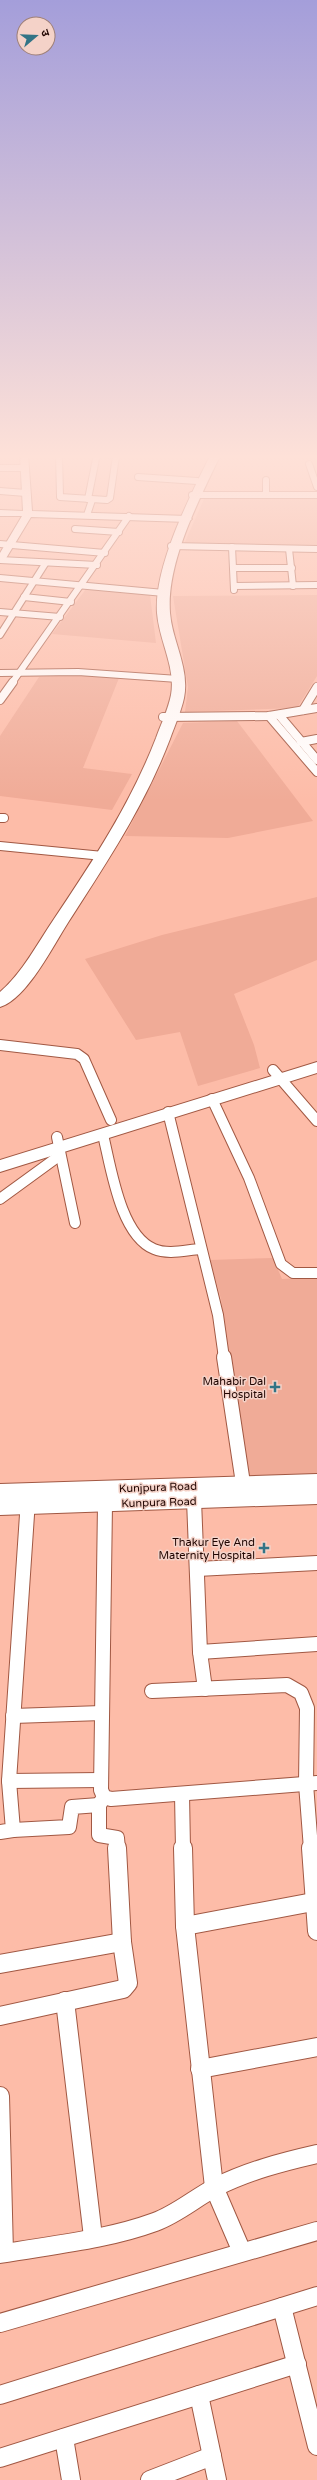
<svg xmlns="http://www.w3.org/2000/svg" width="317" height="2480" viewBox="0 0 317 2480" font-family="'Varela Round','Noto Sans Devanagari',sans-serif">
<rect width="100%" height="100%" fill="#fdbca8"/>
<g fill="#f0ab97">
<path d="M 204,499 L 317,499 L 317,547 L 184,544 Z"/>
<path d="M 86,589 L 150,595 L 156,643 L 52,634 Z"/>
<path d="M 317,595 L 317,676 L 297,708 L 185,712 L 188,687 L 173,596 Z"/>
<path d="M 76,675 L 119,678 L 83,768 L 132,774 L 112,810 L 0,796 L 0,736 L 39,677 Z"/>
<path d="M 237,721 L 313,821 L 228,838 L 125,836 L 183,723 Z"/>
<path d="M 317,897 L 317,960 L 234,994 L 254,1045 L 260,1068 L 198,1086 L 180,1032 L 136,1040 L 85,959 L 162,935 Z"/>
<path d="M 273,1258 L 282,1279 L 317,1277 L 317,1475 L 247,1476 L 221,1299 L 210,1260 Z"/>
</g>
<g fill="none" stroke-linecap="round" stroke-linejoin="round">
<g stroke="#a15843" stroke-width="8">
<g id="street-far4">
<path d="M 59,454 L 60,497 L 107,500 L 110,498 L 116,456 L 106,454"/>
<path d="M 309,464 L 317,487"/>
<path d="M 0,468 L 24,468"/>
<path d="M 138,477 L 197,481"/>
<path d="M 266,480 L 266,495"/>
<path d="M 0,491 L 26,493"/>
<path d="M 192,495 L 317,495"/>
<path d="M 88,499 L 97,454"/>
<path d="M 87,515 L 92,500"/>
<path d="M 75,529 L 119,532"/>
<path d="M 0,544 L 105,553"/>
<path d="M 171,546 L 317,549"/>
<path d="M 232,547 L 234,590"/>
<path d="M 289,549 L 293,586"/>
<path d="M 0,560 L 97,565"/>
<path d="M 233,568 L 292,568"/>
<path d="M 0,578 L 164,593"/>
<path d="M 234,586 L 317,585"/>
<path d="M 24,597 L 71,602"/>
<path d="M 0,612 L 60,617"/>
<path d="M 0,635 L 45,564"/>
<path d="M 0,673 L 78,672 L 178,679"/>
<path d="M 12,683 L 129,516"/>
</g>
</g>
<g stroke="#a15843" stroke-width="10">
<g id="street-far3">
<path d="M 0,700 L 13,682"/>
<path d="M 303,710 L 317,687"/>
<path d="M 279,715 L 317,760"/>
<path d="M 269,716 L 317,772"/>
<path d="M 163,717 L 269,716 L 317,708"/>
<path d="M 301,742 L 317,739"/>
<path d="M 0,818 L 4,818"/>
<path d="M 0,846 L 103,856"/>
</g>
</g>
<g stroke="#a15843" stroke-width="12">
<g id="street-far2">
<path d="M 0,1045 L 77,1054 L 84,1059 L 111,1120"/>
<path d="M 273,1070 L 317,1121"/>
<path d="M 212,1099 L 249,1178 L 281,1264 L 293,1273 L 317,1273"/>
<path d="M 168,1112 L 218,1315 L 224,1358"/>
<path d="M 103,1135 C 111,1167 120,1235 154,1249 C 168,1255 186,1250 200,1249"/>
<path d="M 57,1137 L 75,1223"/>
<path d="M 0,1199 L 59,1156"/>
</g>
</g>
<g stroke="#a15843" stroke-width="16">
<g id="street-far1">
<path d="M 224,1357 L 244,1490"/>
<path d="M 194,1500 L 200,1652 L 205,1689"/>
<path d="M 105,1504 L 101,1790 L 104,1797 L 111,1799 L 317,1783"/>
<path d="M 197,1569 L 317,1563"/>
<path d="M 200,1652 L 317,1644"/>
<path d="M 152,1691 L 287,1685 L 301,1693 L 307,1708 L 306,1784 L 311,1849"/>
<path d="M 13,1716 L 102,1713"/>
<path d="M 9,1781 L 101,1780"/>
<path d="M 182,1794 L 183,1849"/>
<path d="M 104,1797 L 99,1805 L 99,1835 L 117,1838 L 118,1849"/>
<path d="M 13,1830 L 69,1827 L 72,1807 L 99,1805"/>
<path d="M 0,1832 L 13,1830 L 9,1781 L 28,1500"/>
</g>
</g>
<g stroke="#a15843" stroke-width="20">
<g id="street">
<path d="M 183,1848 L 185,1926 L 214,2187 L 242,2252"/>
<path d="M 311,1848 L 317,1931"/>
<path d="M 185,1926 L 313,1902"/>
<path d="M 0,1964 L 122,1942"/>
<path d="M 65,2001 L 93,2237"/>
<path d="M 0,2016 L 123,1989 L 128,1983 L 122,1942 L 117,1848"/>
<path d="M 200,2069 L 317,2047"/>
<path d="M 0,2096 L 4,2253"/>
<path d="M 0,2254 C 51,2245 106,2240 155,2222 C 177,2214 195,2198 216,2187 C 248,2171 282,2162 317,2154"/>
<path d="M 282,2307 L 317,2446"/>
<path d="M 0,2323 L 317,2231"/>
<path d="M 0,2395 L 317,2296"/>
<path d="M 199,2395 L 217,2480"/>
<path d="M 64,2438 L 71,2480"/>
<path d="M 0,2458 L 297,2364"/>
<path d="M 150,2480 L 212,2456"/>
</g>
</g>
<g stroke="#a15843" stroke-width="2">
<g id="secondary">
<path d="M 20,454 L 28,454 L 32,511 L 188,516 L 192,519 L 188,522 L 31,517 L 5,560 L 0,563 L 0,553 L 22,516 L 0,516 L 0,510 L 23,511 Z"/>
<path d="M 317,1474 L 317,1504 L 0,1515 L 0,1484 Z"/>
</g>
</g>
<g stroke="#a15843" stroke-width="2">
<path id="primary" d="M 317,1062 L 317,1073 L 0,1172 L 0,1160 Z"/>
</g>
<g stroke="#a15843" stroke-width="2">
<path id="highway" d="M 211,454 L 221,454 C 200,498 166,562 170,613 C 172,641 190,668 184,698 C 181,712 175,725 170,739 C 145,805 107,862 69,921 C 54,944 27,999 0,1007 L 0,992 C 23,972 37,944 54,919 C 93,861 131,803 156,738 C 161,724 168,710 171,695 C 176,667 159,641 157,613 C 154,566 190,496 211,454 Z"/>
</g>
<use href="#street-far4" stroke="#fff" stroke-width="6"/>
<use href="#street-far3" stroke="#fff" stroke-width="8"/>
<use href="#street-far2" stroke="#fff" stroke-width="10"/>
<use href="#street-far1" stroke="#fff" stroke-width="14"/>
<use href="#street" stroke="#fff" stroke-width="18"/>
<use href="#secondary" fill="#fff" fill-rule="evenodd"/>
<use href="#primary" fill="#fff" fill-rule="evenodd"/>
<use href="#highway" fill="#fff" fill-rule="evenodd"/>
</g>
<linearGradient id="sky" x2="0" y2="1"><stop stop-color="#a49eda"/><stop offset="0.57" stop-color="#fee1d8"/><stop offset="1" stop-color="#fee1d8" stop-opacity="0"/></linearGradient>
<rect width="317" height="801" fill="url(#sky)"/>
<g fill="#327486" stroke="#f4d2c8" stroke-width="1.5">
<path d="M273 1381h4v4h4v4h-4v4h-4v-4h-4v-4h4z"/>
<path d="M262 1542h4v4h4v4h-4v4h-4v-4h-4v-4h4z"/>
</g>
<g text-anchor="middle" stroke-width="3" stroke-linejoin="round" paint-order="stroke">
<g font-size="11" fill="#200501" stroke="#f4d2c8" text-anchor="end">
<text x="266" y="1385">Mahabir Dal<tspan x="266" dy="13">Hospital</tspan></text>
<text x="255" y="1546">Thakur Eye And<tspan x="255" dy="13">Maternity Hospital</tspan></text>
</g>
<g font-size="11" fill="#200501" stroke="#f4d2c8">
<text transform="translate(158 1487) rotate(-2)" y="4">Kunjpura Road</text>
<text transform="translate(159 1502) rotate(-2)" y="4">Kunpura Road</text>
</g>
</g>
<g transform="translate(36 36) rotate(71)"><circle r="19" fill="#f4d2c8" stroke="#9f8078"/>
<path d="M0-3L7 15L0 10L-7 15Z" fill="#327486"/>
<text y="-6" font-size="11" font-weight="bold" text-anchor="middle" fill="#200501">उ</text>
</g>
</svg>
